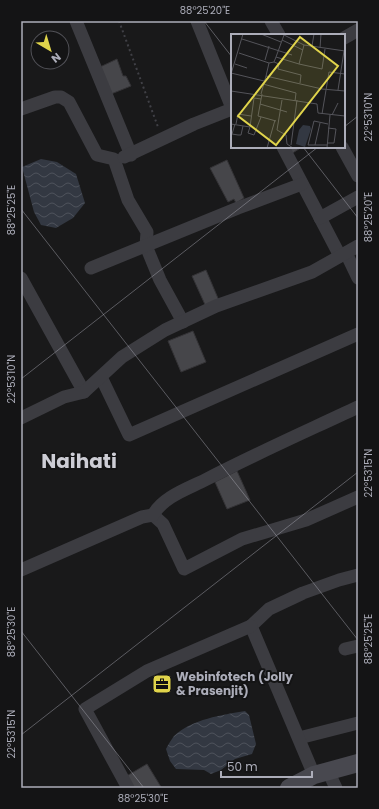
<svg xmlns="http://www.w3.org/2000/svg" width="379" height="809" viewBox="0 0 379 809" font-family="Poppins,sans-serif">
<defs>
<pattern id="water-waves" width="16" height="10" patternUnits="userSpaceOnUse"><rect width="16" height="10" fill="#333842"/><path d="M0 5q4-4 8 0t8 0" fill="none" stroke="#4e525b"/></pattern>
</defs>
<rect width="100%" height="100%" fill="#19191a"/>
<g fill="url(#water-waves)">
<path d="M 41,159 L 57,162 L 76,174 L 85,203 L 73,218 L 56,228 L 41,225 L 34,212 L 22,167 Z"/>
<path d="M 245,711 L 249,715 L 256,744 L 252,754 L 235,759 L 221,770 L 211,774 L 204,770 L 176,769 L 170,761 L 166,749 C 168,745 171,740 174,736 C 192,719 222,715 245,711 Z"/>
</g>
<g fill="#46464a" stroke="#343336">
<path d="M 117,59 L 123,76 L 126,76 L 131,86 L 111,94 L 100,67 Z"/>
<path d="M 287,147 L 302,147 L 291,154 Z"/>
<path d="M 227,160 L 244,198 L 236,203 L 234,199 L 228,202 L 210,168 Z"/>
<path d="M 206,270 L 220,303 L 207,309 L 192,276 Z"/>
<path d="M 193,331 L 206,362 L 181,372 L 168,341 Z"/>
<path d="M 237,471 L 250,500 L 227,509 L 215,482 Z"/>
<path d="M 147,764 L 161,787 L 132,788 L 125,777 Z"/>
</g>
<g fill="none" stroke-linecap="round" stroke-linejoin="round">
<path stroke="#404046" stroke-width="2" stroke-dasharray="2 3" stroke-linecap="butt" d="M 119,21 L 158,127"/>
<g stroke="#3c3c41" stroke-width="13">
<path d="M 76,21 L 131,155"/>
<path d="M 197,21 L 232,108"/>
<path d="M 271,21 L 279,35"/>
<path d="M 344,38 L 358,30"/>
<path d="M 21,109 L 55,97 L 61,97 L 69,102 L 97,155 L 114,159 L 128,200 L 147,232 L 146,246 L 160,280 L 183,322"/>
<path d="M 283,147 L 340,256"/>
<path d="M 342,147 L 358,176"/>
<path d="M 124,157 L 194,124 L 232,109"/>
<path d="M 320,218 L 358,197"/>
<path d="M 346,253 L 358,278"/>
<path d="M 91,268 L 238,208 L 302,184"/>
<path d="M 21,278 L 84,392"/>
<path d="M 101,377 L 129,435 L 358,334"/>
<path d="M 21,418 L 64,397 L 84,392 L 122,357 L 165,330 L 216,306 L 312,272 L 358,246"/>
<path d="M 153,515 L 163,524 L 184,569 L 242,539 L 306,520 L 358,497"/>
<path d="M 21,570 L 142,517 L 153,515 C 163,497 187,489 205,480 C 255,454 307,431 358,407"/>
<path d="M 345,649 L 358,646"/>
<path d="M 299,738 L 358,723"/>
<path d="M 328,771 L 336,788"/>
<path d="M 314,775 L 251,626 L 269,609 L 303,593 L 339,580 L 358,575"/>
<path d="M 128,788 L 85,709 L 147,671 L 251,626"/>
</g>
<path stroke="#48484f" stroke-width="18" d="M 289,788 L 314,775 L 358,763"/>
</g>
<path fill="none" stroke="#acadb9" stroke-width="1" stroke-opacity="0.45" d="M 204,21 L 232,57M 21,24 L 24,21M 344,127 L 358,116M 303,147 L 358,218M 21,209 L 358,640M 21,379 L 318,147M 21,631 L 144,788M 21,735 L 358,472"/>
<defs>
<g id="office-square" transform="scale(1)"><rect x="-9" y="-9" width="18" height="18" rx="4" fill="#e0d44b" stroke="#141415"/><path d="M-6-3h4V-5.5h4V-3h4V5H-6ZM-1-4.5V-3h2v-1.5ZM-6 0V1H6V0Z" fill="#111"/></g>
</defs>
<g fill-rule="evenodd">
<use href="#office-square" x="162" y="684"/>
</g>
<g text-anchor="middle" stroke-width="4" stroke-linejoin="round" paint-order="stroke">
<g font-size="12" font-weight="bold" fill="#acadb9" stroke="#141415" text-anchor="start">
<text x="176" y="681">Webinfotech (Jolly<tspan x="176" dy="14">&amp; Prasenjit)</tspan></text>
</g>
<g font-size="20" font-weight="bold" fill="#cdcdd5" stroke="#141415">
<text x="79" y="468">Naihati</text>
</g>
</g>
<g transform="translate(231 34)">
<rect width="114" height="114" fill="#19191a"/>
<path d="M 72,91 L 79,92 L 80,95 L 74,113 L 65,110 L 68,96 Z" fill="#333842"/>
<path fill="none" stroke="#54545a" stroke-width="1" d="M 30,0 L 50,8M 51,0 L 73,11 L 114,17M 11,5 L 61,21M 51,6 L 72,16M 81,12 L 83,0M 89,14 L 90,0M 8,19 L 38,29M 45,23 L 53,1M 34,26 L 38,12M 43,28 L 48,30 L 47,35 L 70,41 L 69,49M 4,30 L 16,34M 68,30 L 91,35 L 94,15M 0,39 L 33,47M 0,40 L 12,0M 35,42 L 38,29 L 43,28 L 45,23 L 68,30 L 73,11M 32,50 L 65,59 L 64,67M 107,56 L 113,17M 0,57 L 86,70 L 87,79 L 114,82M 30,60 L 35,42 L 91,55 L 114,57M 31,60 L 27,82 L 45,87M 51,66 L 46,96 L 55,101 L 56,110 L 62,114M 29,70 L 56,78M 91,80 L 98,38 L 114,40M 101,81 L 107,69M 0,90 L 19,93 L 17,99 L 23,101 L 30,83M 4,90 L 1,100 L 7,101 L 10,101 L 12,92M 5,90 L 7,80 L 20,82M 19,93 L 23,64 L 30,65M 96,109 L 103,109 L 105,95 L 97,94M 60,111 L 66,66M 84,111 L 89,89M 96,111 L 77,111 L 83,87 L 97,90M 36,114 L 44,86M 96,114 L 99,81"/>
<path fill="#e0d44b" fill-opacity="0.15" stroke="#e0d44b" stroke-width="2" d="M 69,3 L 107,32 L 45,111 L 7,82 Z"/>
<rect width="114" height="114" fill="none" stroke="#acadb9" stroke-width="2"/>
</g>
<rect width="379" height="809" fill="none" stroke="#141415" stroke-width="44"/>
<g transform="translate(50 50) rotate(142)"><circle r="19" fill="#141415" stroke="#515157"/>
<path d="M0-3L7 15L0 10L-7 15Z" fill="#e0d44b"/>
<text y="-6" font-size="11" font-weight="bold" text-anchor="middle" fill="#acadb9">N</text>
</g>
<path d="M221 771v6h91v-6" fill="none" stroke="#acadb9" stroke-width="2"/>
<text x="227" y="771" font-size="12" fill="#acadb9" stroke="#141415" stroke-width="3" paint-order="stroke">50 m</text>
<rect x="22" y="22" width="335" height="765" fill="none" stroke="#acadb9" stroke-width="1.5"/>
<g font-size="10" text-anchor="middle" fill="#acadb9">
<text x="205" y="14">88°25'20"E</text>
<text transform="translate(368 117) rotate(-90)" y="4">22°53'10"N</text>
<text transform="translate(11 210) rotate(-90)" y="4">88°25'25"E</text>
<text transform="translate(368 217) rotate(-90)" y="4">88°25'20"E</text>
<text transform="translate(11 379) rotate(-90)" y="4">22°53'10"N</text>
<text transform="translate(368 473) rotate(-90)" y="4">22°53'15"N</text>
<text transform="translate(11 632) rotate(-90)" y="4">88°25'30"E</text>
<text transform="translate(368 639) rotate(-90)" y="4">88°25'25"E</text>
<text transform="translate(11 734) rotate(-90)" y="4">22°53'15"N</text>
<text x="143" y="802">88°25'30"E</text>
</g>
</svg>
